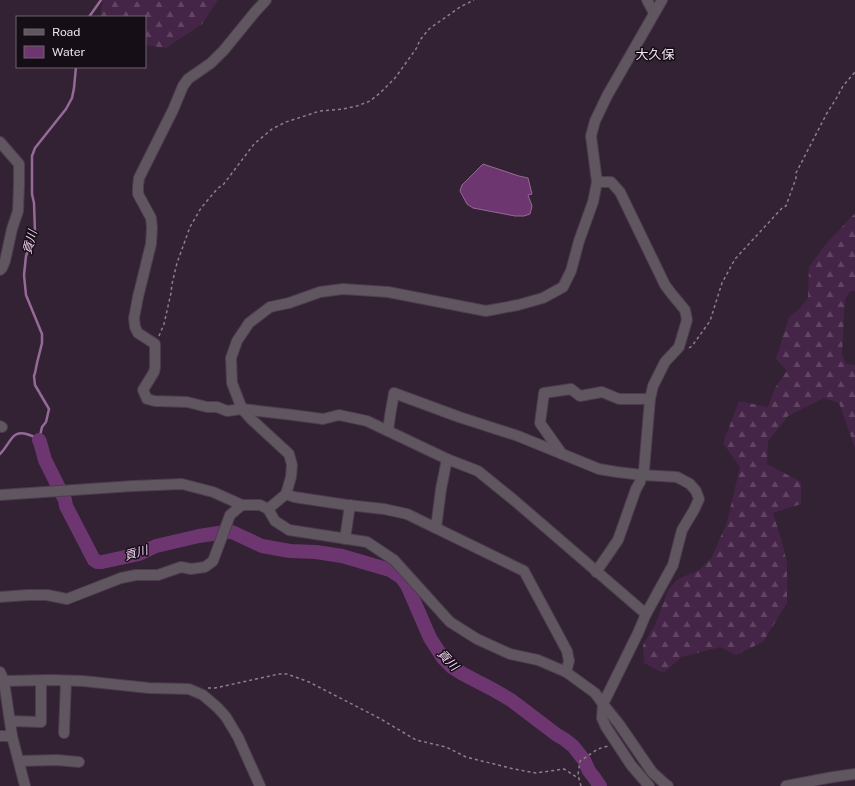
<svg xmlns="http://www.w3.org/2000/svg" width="855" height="786" viewBox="0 0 855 786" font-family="'Public Sans','Noto Sans JP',sans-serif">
<defs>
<pattern id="forest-firs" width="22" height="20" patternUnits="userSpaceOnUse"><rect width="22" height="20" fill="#452547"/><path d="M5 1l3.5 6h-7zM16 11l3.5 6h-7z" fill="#604462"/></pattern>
</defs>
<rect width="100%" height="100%" fill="#332134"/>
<g fill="url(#forest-firs)">
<path d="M 103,0 L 218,0 L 202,24 L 166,48 L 145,45 L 145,17 L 100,17 Z"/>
<path d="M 855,213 L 855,291 L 851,291 L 845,299 L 842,354 L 846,364 L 855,365 L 855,448 L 839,403 L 824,398 L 788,416 L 768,441 L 767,464 L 801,482 L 801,504 L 773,513 L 782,542 L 787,563 L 787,603 L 763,642 L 736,655 L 720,647 L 682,657 L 663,673 L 644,663 L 643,645 L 655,625 L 668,590 L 678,579 L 699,570 L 712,557 L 727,522 L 740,467 L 723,443 L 739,401 L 768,407 L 775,388 L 787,371 L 776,359 L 789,317 L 799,309 L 808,298 L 809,267 L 825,245 Z"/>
</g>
<path fill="#6e3671" stroke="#956a97" d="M 483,164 L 519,176 L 528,178 L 532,194 L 528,195 L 532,206 L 530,214 L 524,216 L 515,216 L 473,208 L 467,204 L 460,191 L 462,185 Z"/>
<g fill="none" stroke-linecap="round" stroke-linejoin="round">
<g stroke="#956a97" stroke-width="2.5">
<path d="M 89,17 L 101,0"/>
<path d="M 0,454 C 5,449 8,443 12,438 C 19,429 32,435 39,440 L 42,427 L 46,422 L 49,409 L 35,385 L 34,376 L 35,373 L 37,363 L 42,343 L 42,334 L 26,295 L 24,275 L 26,256 L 35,232 L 34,203 L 32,194 L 32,156 L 35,148 L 66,109 L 72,98 L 74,88 L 76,67"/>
</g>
<path stroke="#6e3671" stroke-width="14" d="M 39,440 L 40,442 L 45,460 L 65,500 L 66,506 L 94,560 L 97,562 L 102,562 L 139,554 L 156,546 L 199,536 L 225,532 L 232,532 L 262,546 L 290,551 L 316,552 L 342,556 L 390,570 L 401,577 L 407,585 L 430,638 L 443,658 L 452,667 L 463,674 L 492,689 L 511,700 L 557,735 L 564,739 L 573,746 L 584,760 L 589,771 L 593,776 L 600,786"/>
<g stroke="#4d3c4e" stroke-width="12">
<g id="minor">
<path d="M 266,0 L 255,12 L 224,50 L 211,63 L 188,79 L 183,86 L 173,110 L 139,178 L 138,187 L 138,194 L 151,218 L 152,228 L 151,244 L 138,297 L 134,318 L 135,327 L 138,333 L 155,344 L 155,367 L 154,372 L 143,390 L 147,399 L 155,401 L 187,402 L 207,407 L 217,407 L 227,411 L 242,409 L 293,415 L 323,419 L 339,415 L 367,421 L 447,459 L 478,471 L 515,501 L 646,614"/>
<path d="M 647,0 L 654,13"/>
<path d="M 0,142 L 19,164 L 19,185 L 18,211 L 12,229 L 5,261 L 2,268 L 0,270"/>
<path d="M 0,426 L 2,427"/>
<path d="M 388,431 L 390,416 L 394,393 L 459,417 L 518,436 L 599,469 L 617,472 L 642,475 L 677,477 L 690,484 L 696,491 L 699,499 L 694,510 L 682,530 L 673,565 L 646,614 L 638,633 L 603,704 L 602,718 L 606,727 L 631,765 L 649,786"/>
<path d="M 562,454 L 540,423 L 544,393 L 571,389 L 580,396 L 602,392 L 619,399 L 650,399"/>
<path d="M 286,494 L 294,497 L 347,505 L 384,509 L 407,514 L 524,571 L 567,651 L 569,661 L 566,672"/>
<path d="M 0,495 L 133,486 L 182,484 L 213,492 L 242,505 L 260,505 L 268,509 L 286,494 L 291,477 L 292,465 L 289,454 L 251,419 L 242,409 L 232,383 L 231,358 L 237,341 L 249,323 L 270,307 L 289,303 L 320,292 L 343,289 L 388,292 L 486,311 L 518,305 L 543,298 L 563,287 L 571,271 L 579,241 L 593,202 L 597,182 L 591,136 L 595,121 L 607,96 L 662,0"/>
<path d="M 268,509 L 275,521 L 289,530 L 367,542 L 394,560 L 450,622 L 477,639 L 510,654 L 538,660 L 566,672 L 595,693 L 603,704 L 619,724 L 652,772 L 664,783 L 668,786"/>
<path d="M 436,528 L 441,489 L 447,459"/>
<path d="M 345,539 L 350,505"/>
<path d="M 596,572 L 618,540 L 636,489 L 640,482 L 644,470 L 650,399 L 653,386 L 665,362 L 679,347 L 687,320 L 685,310 L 671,293 L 665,285 L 620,192 L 611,182 L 597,182"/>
<path d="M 0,597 L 28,595 L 47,595 L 67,599 L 121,578 L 136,575 L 158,575 L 181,567 L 191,569 L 205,567 L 213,561 L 230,515 L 242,505"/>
<path d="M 0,672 L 4,681 L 12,736 L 25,786"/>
<path d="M 4,681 L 51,680 L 83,681 L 149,688 L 189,689 L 203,695 L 218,708 L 226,717 L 238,737 L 260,786"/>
<path d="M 10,721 L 41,722 L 41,681"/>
<path d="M 64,733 L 66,681"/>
<path d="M 0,736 L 12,736"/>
<path d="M 19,761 L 57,760 L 79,762"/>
<path d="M 786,786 L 833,777 L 855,774"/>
</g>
</g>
<g stroke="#8e7f8f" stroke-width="1.5" stroke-dasharray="3 3" stroke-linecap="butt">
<path d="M 159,336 L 164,324 L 171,293 L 172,284 L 177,263 L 190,227 L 201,208 L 218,188 L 223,185 L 254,144 L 272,129 L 286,122 L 320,111 L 343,109 L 357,106 L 370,101 L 380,93 L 395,78 L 416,49 L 420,40 L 429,29 L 460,7 L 474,0"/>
<path d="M 689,348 L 692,346 L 710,321 L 722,283 L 735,259 L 783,207 L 786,206 L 796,178 L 796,173 L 827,113 L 836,99 L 843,86 L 855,72"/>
<path d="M 208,688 L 215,688 L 279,674 L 287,674 L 309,682 L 379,718 L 416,740 L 446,747 L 466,757 L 514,769 L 536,773 L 564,769 L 578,778"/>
<path d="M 581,786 L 578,775 L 580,761 L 598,749 L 608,746"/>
</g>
<use href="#minor" stroke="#5f565f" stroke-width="10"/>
</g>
<g text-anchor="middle" stroke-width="3" stroke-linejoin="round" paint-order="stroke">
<g font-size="12" font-style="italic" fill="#f7d6f8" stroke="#160e16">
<text transform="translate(30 242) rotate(-75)" y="4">貢川</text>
<text transform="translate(136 553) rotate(-15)" y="4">貢川</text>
<text transform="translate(448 660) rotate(46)" y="4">貢川</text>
</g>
<g font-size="13" fill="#efe3ef" stroke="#160e16">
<text x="655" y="59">大久保</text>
</g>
</g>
<rect x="16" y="16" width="130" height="52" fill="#160e16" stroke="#6d636d"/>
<rect x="24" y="29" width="20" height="6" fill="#5f565f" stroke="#6d636d"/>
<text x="52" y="36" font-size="12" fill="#efe3ef">Road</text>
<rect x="24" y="46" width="20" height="12" fill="#6e3671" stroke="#6d636d"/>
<text x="52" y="56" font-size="12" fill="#efe3ef">Water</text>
</svg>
